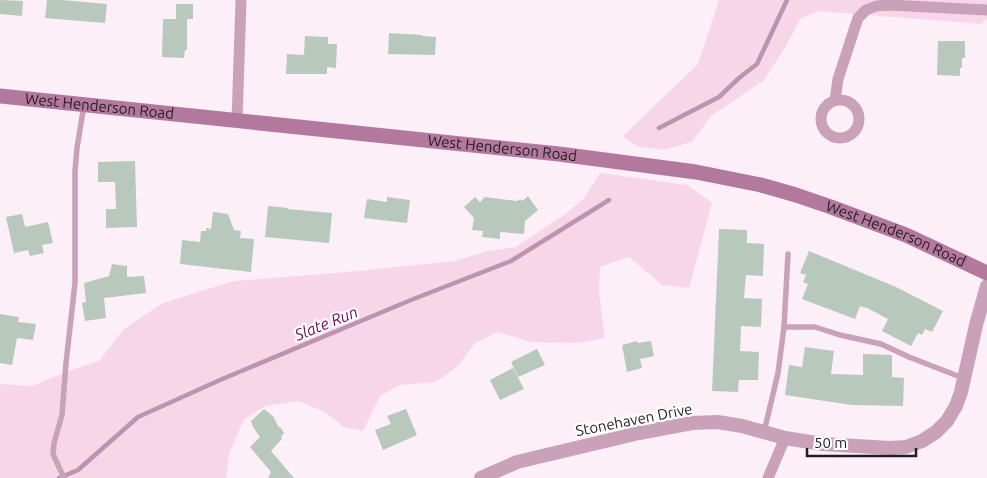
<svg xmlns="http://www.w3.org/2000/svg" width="987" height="478" viewBox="0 0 987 478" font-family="Ubuntu,sans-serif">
<rect width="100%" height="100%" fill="#fdeff7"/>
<g fill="#f8d6ea">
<path d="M 719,0 L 987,0 L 987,19 L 981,24 L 819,11 L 800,19 L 786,46 L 764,80 L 711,116 L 692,142 L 663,150 L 636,146 L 623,136 L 698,64 Z"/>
<path d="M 600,173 L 687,185 L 712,203 L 689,288 L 662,285 L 629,257 L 600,267 L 599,293 L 605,338 L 579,343 L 531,342 L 498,332 L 475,343 L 458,366 L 436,382 L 400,385 L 380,396 L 363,431 L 344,427 L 325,412 L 298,401 L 266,406 L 244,419 L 229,454 L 226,478 L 0,478 L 0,384 L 32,386 L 68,371 L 99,361 L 124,329 L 161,304 L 204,290 L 235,281 L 359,271 L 454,261 L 488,251 L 516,247 L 568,212 L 584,198 Z"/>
</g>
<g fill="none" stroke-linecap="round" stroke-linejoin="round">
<g stroke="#bd94ad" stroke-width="4.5">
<path d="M 659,128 L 719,97 L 739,78 L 757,64 L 787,0"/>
<path d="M 59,478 L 78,470 L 138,417 L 220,380 L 411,300 L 511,261 L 609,200"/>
</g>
</g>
<g fill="#b8c8bd">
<path d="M 0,0 L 23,1 L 22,16 L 0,14 Z"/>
<path d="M 47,0 L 62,0 L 107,4 L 105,23 L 45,18 Z"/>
<path d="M 176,4 L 193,4 L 193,19 L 187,19 L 187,50 L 185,50 L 184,58 L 162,57 L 163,19 L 176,19 Z"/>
<path d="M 389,33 L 422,35 L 422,36 L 436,37 L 435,55 L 388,54 Z"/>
<path d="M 305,36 L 328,37 L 328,44 L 337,44 L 336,68 L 327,67 L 327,74 L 286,74 L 287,54 L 304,55 Z"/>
<path d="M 938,41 L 965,41 L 965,58 L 962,58 L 962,68 L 960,68 L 960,76 L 937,75 Z"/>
<path d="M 135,161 L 137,227 L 106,228 L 106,209 L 116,209 L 115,182 L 98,182 L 98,162 Z"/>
<path d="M 528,196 L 538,210 L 525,221 L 524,234 L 500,232 L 500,239 L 482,237 L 483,231 L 472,230 L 474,218 L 464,207 L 475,197 L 480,202 L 485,197 L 517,201 L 520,199 L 522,201 Z"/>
<path d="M 387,197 L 410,200 L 407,223 L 364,218 L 367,199 L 387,202 Z"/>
<path d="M 268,206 L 288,208 L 287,209 L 332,213 L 329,243 L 265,237 Z"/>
<path d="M 213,212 L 228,214 L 234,230 L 241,231 L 240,238 L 254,239 L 251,272 L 180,264 L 182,240 L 200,242 L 201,231 L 206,231 L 206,228 L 211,229 Z"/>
<path d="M 22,214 L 25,227 L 48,222 L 53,243 L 42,245 L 44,253 L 30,256 L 28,250 L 14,253 L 6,217 Z"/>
<path d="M 719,229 L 747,230 L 747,243 L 764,244 L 763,276 L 746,275 L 744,298 L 762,299 L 761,327 L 741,326 L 740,351 L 759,352 L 758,380 L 739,380 L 738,392 L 712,391 Z"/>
<path d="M 809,251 L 896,287 L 943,311 L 932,332 L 925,329 L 922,335 L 918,333 L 911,346 L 882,331 L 888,319 L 865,307 L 865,308 L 860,306 L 855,319 L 802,299 L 808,284 L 803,282 L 806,275 L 800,273 Z"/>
<path d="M 112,264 L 127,266 L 127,277 L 144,276 L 146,293 L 104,298 L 106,318 L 85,321 L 82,303 L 86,302 L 84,283 L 109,276 Z"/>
<path d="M 0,314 L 19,317 L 18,322 L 36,324 L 33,340 L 17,338 L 12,365 L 0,363 Z"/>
<path d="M 637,341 L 637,343 L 651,341 L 654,356 L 640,359 L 642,368 L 627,372 L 622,345 Z"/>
<path d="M 805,347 L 834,351 L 831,374 L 863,375 L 863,354 L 892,355 L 892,377 L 904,378 L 903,406 L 852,405 L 785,395 L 789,365 L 802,367 Z"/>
<path d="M 537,349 L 545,365 L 518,377 L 511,362 Z"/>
<path d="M 513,368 L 524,389 L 500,400 L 490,380 Z"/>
<path d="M 264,409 L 273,416 L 278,426 L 281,428 L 284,433 L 281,437 L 282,439 L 271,451 L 294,478 L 268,478 L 271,472 L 250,447 L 260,437 L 253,427 L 251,421 Z"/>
<path d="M 406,409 L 417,435 L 383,450 L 375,430 L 391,424 L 387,416 Z"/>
</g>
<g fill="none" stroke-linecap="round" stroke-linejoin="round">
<g stroke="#c9a1b9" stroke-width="5.5">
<path d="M 784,327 L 815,327 L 840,335 L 881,344 L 909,357 L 963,378"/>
<path d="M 764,432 L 778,373 L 784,327 L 788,254"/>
<path d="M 64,478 L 53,454 L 54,443 L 62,415 L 66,363 L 75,283 L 75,171 L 77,148 L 84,105"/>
</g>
<g stroke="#c9a1b9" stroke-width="11">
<circle cx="840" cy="119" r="19"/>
<path d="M 835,100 L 838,79 L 858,18 L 866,10 L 876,6 L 889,5 L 987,10"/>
<path d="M 237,121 L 241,0"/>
<path d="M 768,478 L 785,438"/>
</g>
<path stroke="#c9a1b9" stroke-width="14" d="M 481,478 L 517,462 L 639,433 L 692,423 L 717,422 L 730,424 L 742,426 L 785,438 L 823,444 L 890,448 L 906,447 L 922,441 L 936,432 L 947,421 L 956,406 L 961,392 L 976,325 L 987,286"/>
<path stroke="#b3789d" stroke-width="15" id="s1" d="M 0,96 L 559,154 L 696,172 L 761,185 L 796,195 L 831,207 L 906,235 L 987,273"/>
</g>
<g text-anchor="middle" stroke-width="4.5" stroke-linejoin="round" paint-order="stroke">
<g font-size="15" fill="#241d21" stroke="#fff">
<text dy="5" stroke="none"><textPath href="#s1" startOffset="100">West Henderson Road</textPath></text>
<text dy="5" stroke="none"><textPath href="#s1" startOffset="505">West Henderson Road</textPath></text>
<text dy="5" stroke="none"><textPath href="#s1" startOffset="910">West Henderson Road</textPath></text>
<text transform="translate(634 420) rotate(-11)" y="5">Stonehaven Drive</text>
</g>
<g font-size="16" font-style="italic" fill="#75075a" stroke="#fff">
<text transform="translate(326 323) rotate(-22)" y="6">Slate Run</text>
</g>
</g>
<path d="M807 448v8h109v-8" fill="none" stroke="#241d21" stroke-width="2.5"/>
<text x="814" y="448" font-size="15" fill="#241d21" stroke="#ffffff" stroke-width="4" paint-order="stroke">50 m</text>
</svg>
